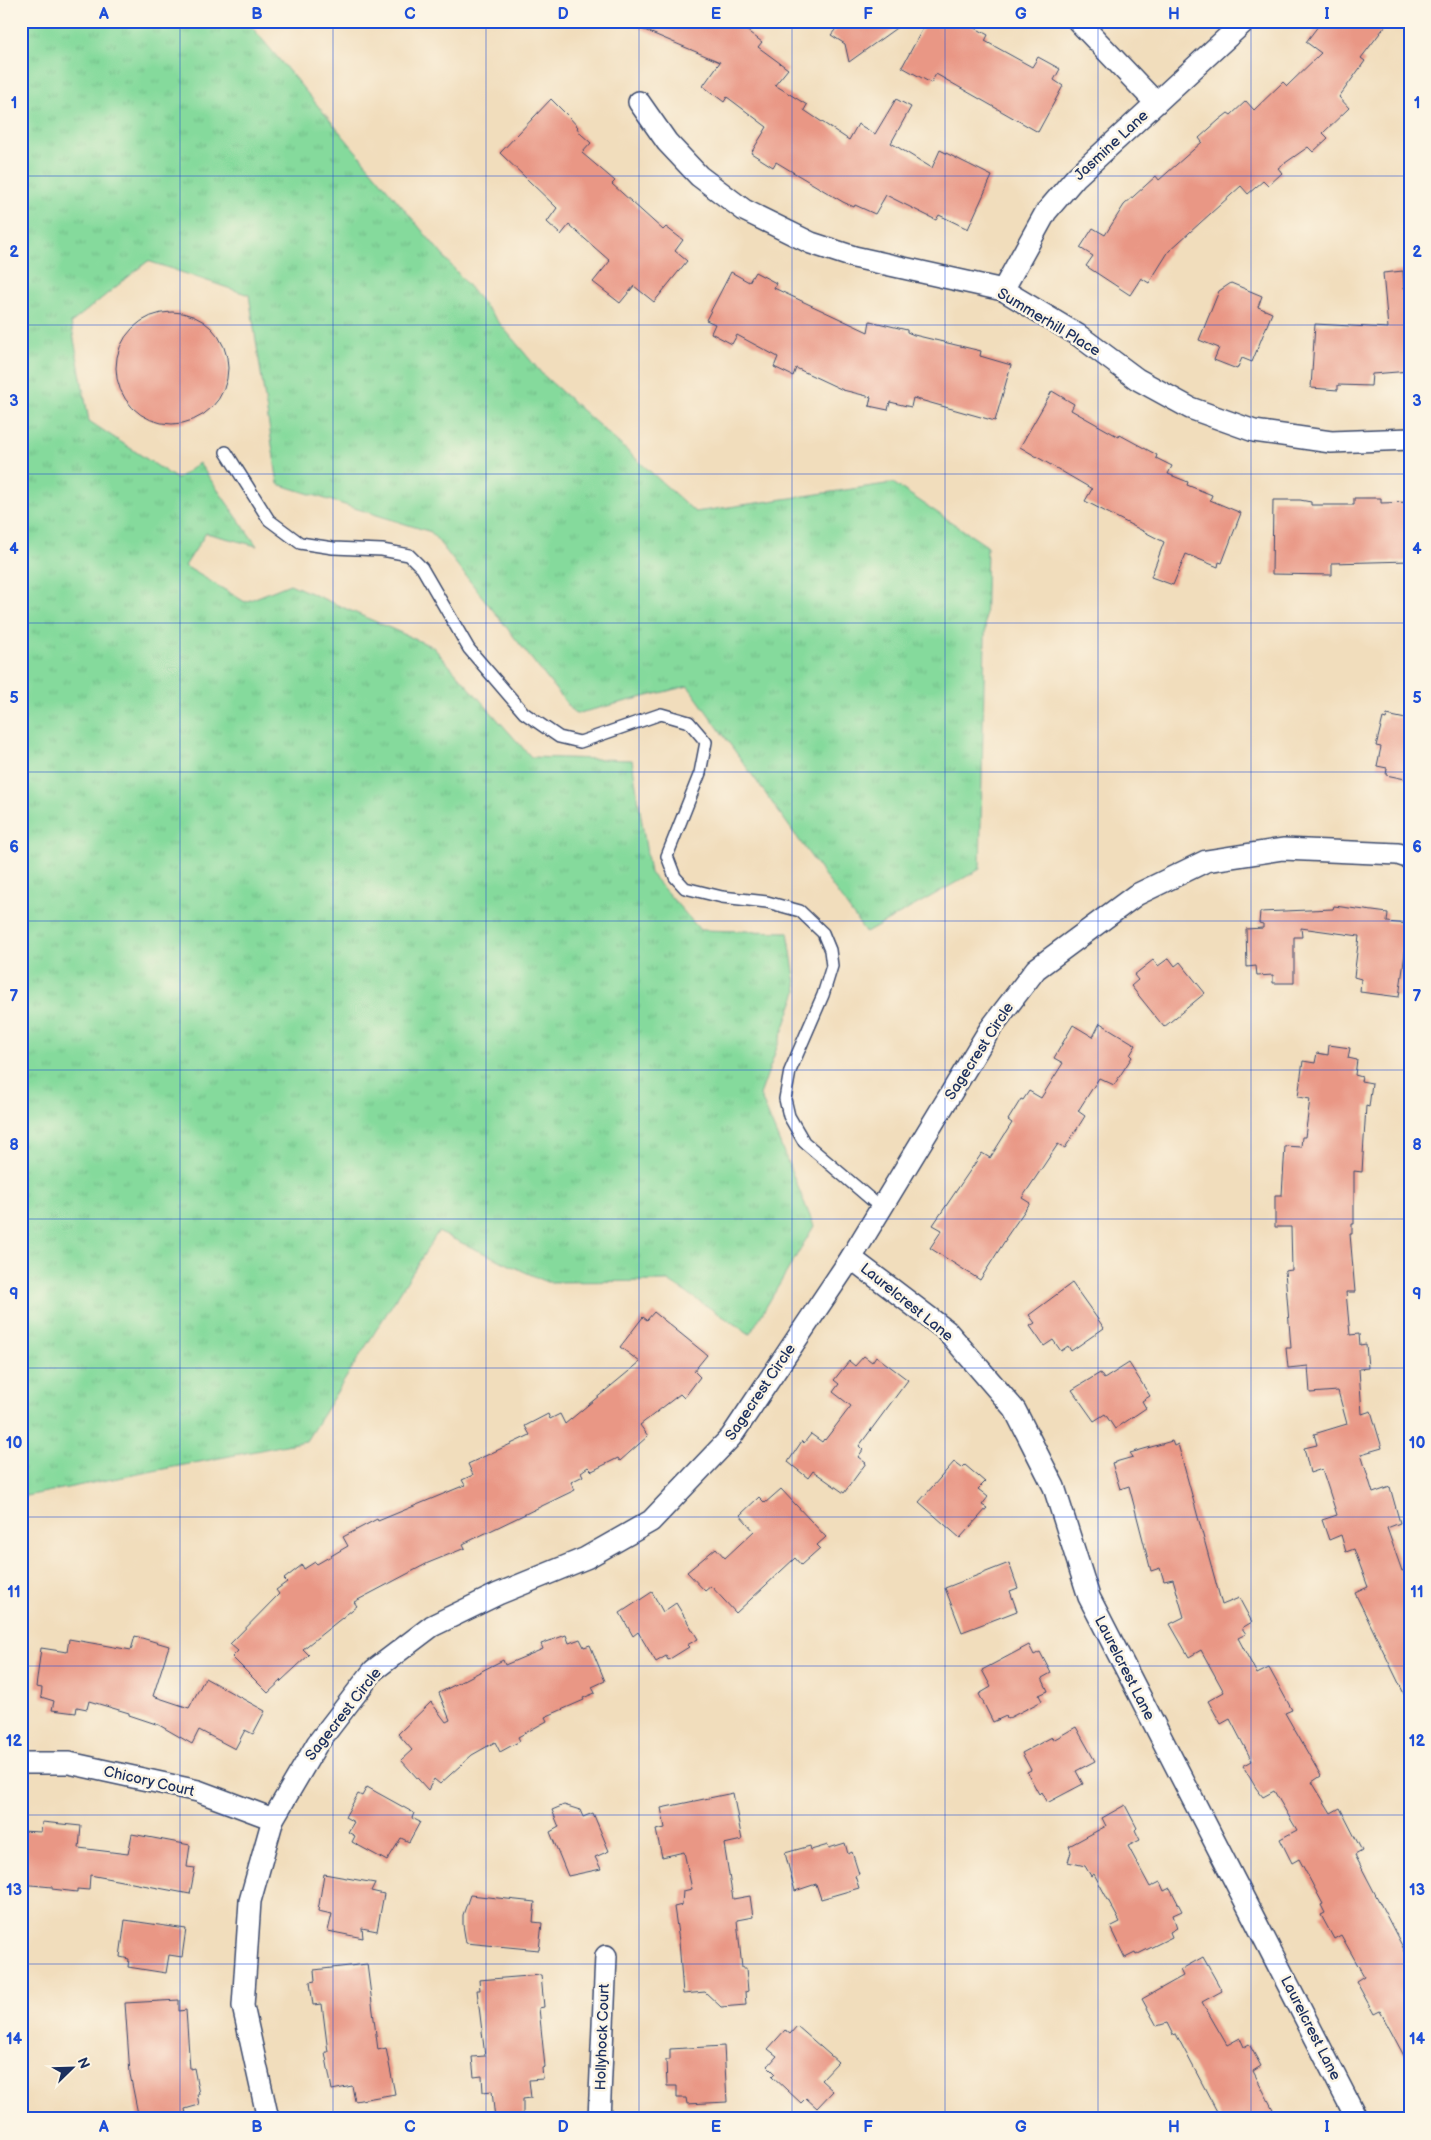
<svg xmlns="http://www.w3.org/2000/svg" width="1431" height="2140" viewBox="0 0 1431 2140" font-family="'Balsamiq Sans',sans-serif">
<defs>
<pattern id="grass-tufts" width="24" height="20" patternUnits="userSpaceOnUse" patternTransform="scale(1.25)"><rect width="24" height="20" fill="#85da9c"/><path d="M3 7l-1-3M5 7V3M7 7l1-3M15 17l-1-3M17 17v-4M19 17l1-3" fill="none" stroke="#72bb89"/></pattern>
</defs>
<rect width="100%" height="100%" fill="#fcf5e5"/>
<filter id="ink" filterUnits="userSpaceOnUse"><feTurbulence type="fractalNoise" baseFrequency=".02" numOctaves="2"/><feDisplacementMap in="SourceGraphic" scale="10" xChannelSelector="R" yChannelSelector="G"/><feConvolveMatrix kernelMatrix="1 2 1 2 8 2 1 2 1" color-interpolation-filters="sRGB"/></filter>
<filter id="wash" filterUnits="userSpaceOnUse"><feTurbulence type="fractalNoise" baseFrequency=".0096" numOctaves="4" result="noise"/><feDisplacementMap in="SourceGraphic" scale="20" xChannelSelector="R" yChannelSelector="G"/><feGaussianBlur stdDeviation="1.12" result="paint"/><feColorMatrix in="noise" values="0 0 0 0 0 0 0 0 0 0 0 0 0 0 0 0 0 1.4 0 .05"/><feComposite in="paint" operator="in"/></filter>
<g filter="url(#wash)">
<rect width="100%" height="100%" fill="#f1ddbc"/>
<path fill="url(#grass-tufts)" stroke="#50847d" d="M 21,21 L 247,21 L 542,374 L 695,512 L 893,483 L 987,546 L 980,869 L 866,933 L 688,686 L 575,714 L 431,532 L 278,484 L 249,295 L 148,261 L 71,323 L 89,421 L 177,479 L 199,463 L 257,546 L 206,533 L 185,566 L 245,602 L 290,584 L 433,647 L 531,757 L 632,760 L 650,873 L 700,930 L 788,932 L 797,991 L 760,1095 L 814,1226 L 750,1334 L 668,1281 L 547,1282 L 438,1232 L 306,1441 L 21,1497 Z"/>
<g id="blocks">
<g fill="#e99785">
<path d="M 623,21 L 734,21 L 762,42 L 758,47 L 788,69 L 775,85 L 807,105 L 804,110 L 849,140 L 858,124 L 875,134 L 896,99 L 911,107 L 891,143 L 932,168 L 940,150 L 992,176 L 968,229 L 939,215 L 936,220 L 886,195 L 875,214 L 855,205 L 854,207 L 843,202 L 776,162 L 773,167 L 751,153 L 767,127 L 727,97 L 724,102 L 703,86 L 720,62 Z"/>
<path d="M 842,21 L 906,21 L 849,62 L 845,44 L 831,35 Z"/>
<path d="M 927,21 L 963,21 L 988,35 L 985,41 L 1032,67 L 1038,57 L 1060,69 L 1054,80 L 1063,86 L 1038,132 L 936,74 L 931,83 L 902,67 Z"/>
<path d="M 1322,21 L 1389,21 L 1361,58 L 1365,61 L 1339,97 L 1349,108 L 1323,133 L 1328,138 L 1313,152 L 1308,147 L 1278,168 L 1282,173 L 1268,186 L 1263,181 L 1248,194 L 1241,186 L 1169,251 L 1149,283 L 1141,278 L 1130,295 L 1086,266 L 1093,256 L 1080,248 L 1093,228 L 1105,235 L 1124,205 L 1156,176 L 1159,180 L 1202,142 L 1199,138 L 1219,120 L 1228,113 L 1231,115 L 1246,101 L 1254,110 L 1283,82 L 1287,86 L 1321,53 L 1306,42 Z"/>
<path d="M 551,99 L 569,117 L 578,127 L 577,128 L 581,134 L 591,143 L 582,153 L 615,181 L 612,184 L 663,230 L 666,227 L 683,240 L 675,251 L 687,261 L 654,302 L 634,286 L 620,303 L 593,282 L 610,261 L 569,225 L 561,235 L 547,222 L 557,208 L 500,153 Z"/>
<path d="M 1403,271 L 1404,288 L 1410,288 L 1410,371 L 1372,374 L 1371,386 L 1338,385 L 1338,390 L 1311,388 L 1315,324 L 1388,328 L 1383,273 Z"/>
<path d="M 731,272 L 749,282 L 755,272 L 776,283 L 774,288 L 868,332 L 870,321 L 907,330 L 907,332 L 914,335 L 981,351 L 980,356 L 1011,365 L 995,421 L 913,398 L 911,407 L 890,402 L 888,410 L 869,406 L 871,397 L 843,390 L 796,368 L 793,376 L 774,367 L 778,357 L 737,335 L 732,344 L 711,333 L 715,324 L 706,320 Z"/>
<path d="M 1231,283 L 1262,296 L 1258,307 L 1272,313 L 1252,362 L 1242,358 L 1237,369 L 1214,360 L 1219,348 L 1199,340 L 1219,291 Z"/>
<circle cx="172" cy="368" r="56"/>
<path d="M 1052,391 L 1074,404 L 1071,410 L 1119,437 L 1120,435 L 1157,455 L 1156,458 L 1172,466 L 1168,474 L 1188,482 L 1187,485 L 1212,495 L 1210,500 L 1241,513 L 1222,563 L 1219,562 L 1218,567 L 1186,554 L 1173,585 L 1151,577 L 1164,542 L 1085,501 L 1092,489 L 1020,447 Z"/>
<path d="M 1354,498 L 1381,498 L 1381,503 L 1410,502 L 1410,561 L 1332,563 L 1332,575 L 1272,574 L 1273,500 L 1300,500 L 1311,502 L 1311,505 L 1354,505 Z"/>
<path d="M 1387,715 L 1410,720 L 1410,780 L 1386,775 L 1387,768 L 1377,766 L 1381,747 L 1376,746 L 1383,718 L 1386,719 Z"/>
<path d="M 1334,906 L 1388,913 L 1387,922 L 1409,924 L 1399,997 L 1360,992 L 1361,979 L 1354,977 L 1359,936 L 1301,928 L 1302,937 L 1294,937 L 1294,983 L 1273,983 L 1273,975 L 1257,976 L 1256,966 L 1247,967 L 1246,929 L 1263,928 L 1263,924 L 1259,923 L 1260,912 L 1333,909 Z"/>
<path d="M 1169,958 L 1175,966 L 1180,962 L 1205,993 L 1164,1027 L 1131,986 L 1138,980 L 1134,975 L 1153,960 L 1158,966 Z"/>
<path d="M 1100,1023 L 1136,1045 L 1130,1055 L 1132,1057 L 1114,1085 L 1099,1078 L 1078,1111 L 1085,1116 L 1065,1148 L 1058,1144 L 1022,1198 L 1030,1203 L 1005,1239 L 1006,1239 L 980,1280 L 930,1248 L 942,1230 L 933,1225 L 982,1153 L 990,1158 L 1012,1123 L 1008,1120 L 1021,1099 L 1023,1100 L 1029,1091 L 1041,1098 L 1063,1063 L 1054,1058 L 1073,1025 L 1093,1037 Z"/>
<path d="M 1329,1045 L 1350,1048 L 1348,1058 L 1357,1060 L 1355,1075 L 1362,1077 L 1361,1081 L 1372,1083 L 1369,1107 L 1366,1106 L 1362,1172 L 1354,1171 L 1354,1224 L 1352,1224 L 1352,1234 L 1350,1234 L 1355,1292 L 1346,1292 L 1350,1335 L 1359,1334 L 1360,1345 L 1366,1344 L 1368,1368 L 1359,1369 L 1362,1414 L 1371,1411 L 1382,1448 L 1361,1454 L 1373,1493 L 1390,1487 L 1400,1523 L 1387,1528 L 1402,1571 L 1410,1568 L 1410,1706 L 1355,1593 L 1368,1587 L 1354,1549 L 1346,1552 L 1341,1535 L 1329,1540 L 1322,1520 L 1337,1515 L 1322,1469 L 1310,1473 L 1304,1448 L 1317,1445 L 1314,1434 L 1347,1424 L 1338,1391 L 1310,1393 L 1308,1366 L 1288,1368 L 1286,1348 L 1291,1348 L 1285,1271 L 1292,1270 L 1291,1227 L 1275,1227 L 1275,1195 L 1282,1195 L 1285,1146 L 1301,1147 L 1302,1137 L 1305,1137 L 1310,1099 L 1298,1097 L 1303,1061 L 1315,1063 L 1317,1053 L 1328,1055 Z"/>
<path d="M 1072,1283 L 1104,1328 L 1071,1351 L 1068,1346 L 1061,1351 L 1053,1340 L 1044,1346 L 1030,1326 L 1035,1323 L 1029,1315 Z"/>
<path d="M 654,1312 L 707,1355 L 694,1371 L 700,1377 L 684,1398 L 680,1394 L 640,1425 L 648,1436 L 620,1461 L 618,1458 L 592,1471 L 588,1467 L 581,1472 L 583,1476 L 571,1482 L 575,1490 L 463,1544 L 465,1548 L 428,1563 L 354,1602 L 357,1606 L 303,1649 L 309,1655 L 268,1693 L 232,1657 L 238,1651 L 230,1644 L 279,1594 L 276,1590 L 287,1582 L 284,1579 L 302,1565 L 304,1569 L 315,1562 L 317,1564 L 348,1546 L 343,1537 L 377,1519 L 378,1521 L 465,1485 L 462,1480 L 473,1475 L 468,1464 L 530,1435 L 525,1426 L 548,1414 L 550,1419 L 560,1414 L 565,1424 L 640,1362 L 620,1347 L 643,1317 L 647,1320 Z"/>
<path d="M 864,1356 L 872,1362 L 876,1356 L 908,1380 L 859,1446 L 863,1450 L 858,1457 L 866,1463 L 844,1493 L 813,1471 L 808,1478 L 788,1462 L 802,1441 L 804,1443 L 811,1434 L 822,1442 L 824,1439 L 825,1440 L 851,1406 L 833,1392 L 839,1384 L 834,1380 L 849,1361 L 855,1366 Z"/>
<path d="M 1129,1363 L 1150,1396 L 1142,1401 L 1146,1408 L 1115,1429 L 1105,1414 L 1094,1421 L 1072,1390 L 1100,1373 L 1104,1379 Z"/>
<path d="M 1172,1441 L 1174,1446 L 1178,1444 L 1222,1605 L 1239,1598 L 1252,1622 L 1242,1628 L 1246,1634 L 1238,1638 L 1257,1674 L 1269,1668 L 1292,1710 L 1285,1713 L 1321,1776 L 1312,1782 L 1331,1813 L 1340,1808 L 1362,1851 L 1355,1855 L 1410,1961 L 1410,2067 L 1380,2011 L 1374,2014 L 1356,1981 L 1364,1976 L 1341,1935 L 1334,1939 L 1321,1915 L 1325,1913 L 1321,1905 L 1323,1904 L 1299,1859 L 1292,1863 L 1280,1839 L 1297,1830 L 1274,1791 L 1263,1797 L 1256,1788 L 1243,1766 L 1252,1761 L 1230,1719 L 1221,1724 L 1208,1701 L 1224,1692 L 1201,1650 L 1189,1657 L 1170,1624 L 1184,1617 L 1173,1579 L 1164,1581 L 1160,1568 L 1151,1571 L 1129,1486 L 1120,1489 L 1112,1463 L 1133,1457 L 1130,1453 Z"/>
<path d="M 954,1462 L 962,1468 L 965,1465 L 985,1482 L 978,1489 L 988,1497 L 982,1505 L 987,1508 L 960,1538 L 919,1502 Z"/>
<path d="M 781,1489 L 826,1537 L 817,1545 L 820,1548 L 801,1565 L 795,1558 L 736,1613 L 711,1586 L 705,1591 L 687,1572 L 716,1548 L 725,1558 L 754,1531 L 740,1515 L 759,1497 L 765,1503 Z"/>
<path d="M 1009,1563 L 1018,1588 L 1010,1591 L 1017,1611 L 962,1632 L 945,1588 Z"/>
<path d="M 652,1592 L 663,1612 L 676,1603 L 698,1639 L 687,1645 L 689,1647 L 668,1660 L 666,1656 L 656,1662 L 638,1632 L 633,1636 L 620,1613 Z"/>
<path d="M 566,1635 L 569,1643 L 580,1639 L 584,1647 L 590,1645 L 605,1681 L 592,1687 L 595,1693 L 583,1698 L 584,1700 L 545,1717 L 547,1721 L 518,1737 L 520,1741 L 500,1752 L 495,1742 L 472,1755 L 440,1784 L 434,1779 L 428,1790 L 401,1760 L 412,1750 L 398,1734 L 431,1702 L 446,1722 L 450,1720 L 439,1693 L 503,1660 L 505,1665 L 543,1649 L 541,1644 Z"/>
<path d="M 135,1636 L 169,1646 L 153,1696 L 189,1708 L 205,1678 L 265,1711 L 253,1734 L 245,1730 L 235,1749 L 199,1730 L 192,1744 L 159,1725 L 129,1715 L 129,1713 L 89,1701 L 87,1709 L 77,1707 L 76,1713 L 52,1710 L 54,1701 L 41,1697 L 42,1688 L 36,1687 L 41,1648 L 67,1652 L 69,1639 L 131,1650 Z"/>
<path d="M 1029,1645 L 1034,1655 L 1040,1652 L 1051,1673 L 1042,1678 L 1048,1691 L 1039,1695 L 1042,1701 L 1007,1719 L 1006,1716 L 993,1722 L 979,1694 L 991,1687 L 982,1670 Z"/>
<path d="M 1076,1727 L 1095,1761 L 1076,1771 L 1083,1784 L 1047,1803 L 1041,1792 L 1039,1794 L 1027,1772 L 1031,1770 L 1022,1753 L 1052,1737 L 1053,1740 Z"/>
<path d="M 367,1787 L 414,1813 L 412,1818 L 420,1822 L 409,1842 L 401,1838 L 387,1861 L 352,1842 L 355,1836 L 348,1832 L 354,1822 L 345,1817 L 358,1794 L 362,1796 Z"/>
<path d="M 733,1793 L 742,1840 L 724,1844 L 733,1899 L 750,1896 L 753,1917 L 737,1920 L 742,1968 L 746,1968 L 748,1991 L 745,1992 L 746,2005 L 721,2007 L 705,1992 L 683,1994 L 679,1941 L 674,1907 L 682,1905 L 683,1891 L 692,1889 L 684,1852 L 662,1857 L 656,1830 L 665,1828 L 661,1808 Z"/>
<path d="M 564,1805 L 580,1810 L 583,1817 L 593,1813 L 609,1851 L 595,1857 L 601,1869 L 568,1876 L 550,1832 L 559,1827 L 552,1810 Z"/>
<path d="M 1125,1805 L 1137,1828 L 1135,1830 L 1140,1840 L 1128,1846 L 1150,1887 L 1160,1882 L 1164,1891 L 1170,1888 L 1182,1911 L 1173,1915 L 1177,1928 L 1170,1932 L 1172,1937 L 1136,1955 L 1135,1953 L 1125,1958 L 1110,1927 L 1120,1922 L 1094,1874 L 1091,1876 L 1085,1866 L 1068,1862 L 1071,1852 L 1069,1846 L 1106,1826 L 1102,1818 Z"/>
<path d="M 42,1822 L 81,1826 L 79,1848 L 128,1854 L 132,1834 L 190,1845 L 187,1867 L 195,1868 L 190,1894 L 90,1875 L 89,1890 L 77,1889 L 77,1892 L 52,1889 L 52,1887 L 21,1884 L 21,1831 L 41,1832 Z"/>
<path d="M 845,1843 L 848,1854 L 852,1852 L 859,1874 L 855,1876 L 859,1888 L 821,1899 L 816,1884 L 795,1891 L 785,1853 L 810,1846 L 811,1850 L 828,1845 L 829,1848 Z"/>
<path d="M 324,1874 L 375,1883 L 371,1891 L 384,1894 L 377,1931 L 362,1928 L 363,1938 L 328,1931 L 332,1914 L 318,1911 Z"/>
<path d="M 470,1895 L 535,1902 L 533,1922 L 542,1923 L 539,1950 L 466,1943 L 463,1925 L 463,1915 Z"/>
<path d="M 125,1920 L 186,1929 L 182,1957 L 169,1955 L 166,1973 L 128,1967 L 129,1959 L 120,1957 Z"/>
<path d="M 1203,1957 L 1222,1991 L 1202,2002 L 1227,2045 L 1240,2038 L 1244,2047 L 1249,2044 L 1261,2066 L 1253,2071 L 1278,2119 L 1221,2119 L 1176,2034 L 1173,2035 L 1167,2023 L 1157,2026 L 1142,1999 L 1183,1976 L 1180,1970 Z"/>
<path d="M 367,1964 L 378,2050 L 386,2048 L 395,2094 L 355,2101 L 352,2086 L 332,2090 L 325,2052 L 328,2052 L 322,2004 L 313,2005 L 310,1982 L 315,1981 L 314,1970 Z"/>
<path d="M 541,1975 L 544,2007 L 539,2008 L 545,2067 L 542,2068 L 543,2079 L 529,2080 L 531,2098 L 523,2099 L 523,2119 L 495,2119 L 492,2091 L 483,2092 L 482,2076 L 474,2077 L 472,2057 L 485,2056 L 477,1990 L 480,1990 L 479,1980 Z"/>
<path d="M 179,2000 L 179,2011 L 186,2010 L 190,2069 L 194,2068 L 199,2094 L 197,2094 L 199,2105 L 185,2109 L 187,2119 L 139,2119 L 130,2074 L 125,2003 Z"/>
<path d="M 797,2026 L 838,2062 L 821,2080 L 833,2091 L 817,2108 L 806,2098 L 801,2103 L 772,2076 L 775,2073 L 768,2066 L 777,2056 L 768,2049 L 785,2030 L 790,2034 Z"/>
<path d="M 724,2046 L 727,2102 L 687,2104 L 686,2098 L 677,2098 L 677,2086 L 667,2086 L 666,2060 L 670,2060 L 670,2049 Z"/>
</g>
</g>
</g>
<g filter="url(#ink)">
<use href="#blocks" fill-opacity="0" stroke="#3b496c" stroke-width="1"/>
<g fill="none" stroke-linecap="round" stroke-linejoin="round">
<g stroke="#3b496c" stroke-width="14">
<path id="service" d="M 226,452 L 269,520 L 300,543 L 333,548 L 382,550 L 409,555 L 422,568 L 469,649 L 524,713 L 559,737 L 580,742 L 661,714 L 689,722 L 706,742 L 700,773 L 667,856 L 675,877 L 685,888 L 722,897 L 767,902 L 800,911 L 823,933 L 830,950 L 832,966 L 823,995 L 790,1071 L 785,1099 L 789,1116 L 804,1142 L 881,1208"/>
</g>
<g stroke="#3b496c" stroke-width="24">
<g id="minor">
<path d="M 1078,21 L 1156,103"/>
<path d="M 639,102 L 667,142 L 699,176 L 744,210 L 811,243 L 854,257 L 1003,290 L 1078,335 L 1137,379 L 1190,408 L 1254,431 L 1331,442 L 1410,439"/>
<path d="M 1003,290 L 1046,212 L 1076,177 L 1245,21"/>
<path d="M 851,1258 L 947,1331 L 1015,1410 L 1054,1487 L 1089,1597 L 1357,2119"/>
<path d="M 21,1763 L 69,1763 L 198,1791 L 273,1819"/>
<path d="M 268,2119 L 243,2006 L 250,1901 L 273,1819 L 317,1744 L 374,1670 L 432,1626 L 498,1594 L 586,1558 L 651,1521 L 731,1437 L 851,1258 L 990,1029 L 1036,969 L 1136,895 L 1206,861 L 1283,849 L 1398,854 L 1410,858"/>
<path d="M 599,2119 L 606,1956"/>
</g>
</g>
<use href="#service" stroke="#fff" stroke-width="11"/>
<use href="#minor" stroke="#fff" stroke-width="21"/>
</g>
</g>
<path fill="none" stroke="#1d4ed8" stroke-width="1" stroke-opacity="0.55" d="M 180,21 L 180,2119M 333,21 L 333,2119M 486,21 L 486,2119M 639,21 L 639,2119M 792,21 L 792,2119M 945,21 L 945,2119M 1098,21 L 1098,2119M 1251,21 L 1251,2119M 21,176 L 1410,176M 21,325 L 1410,325M 21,474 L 1410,474M 21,623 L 1410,623M 21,772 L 1410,772M 21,921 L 1410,921M 21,1070 L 1410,1070M 21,1219 L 1410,1219M 21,1368 L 1410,1368M 21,1517 L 1410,1517M 21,1666 L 1410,1666M 21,1815 L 1410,1815M 21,1964 L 1410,1964"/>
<g text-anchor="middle" stroke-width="5" stroke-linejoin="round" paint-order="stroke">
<g font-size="15" fill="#1b2f5e" stroke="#fcf5e5">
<text transform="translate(1111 145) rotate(-43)" y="5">Jasmine Lane</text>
<text transform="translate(1049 322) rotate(31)" y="5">Summerhill Place</text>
<text transform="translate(979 1051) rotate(-57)" y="5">Sagecrest Circle</text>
<text transform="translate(907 1302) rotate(39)" y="5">Laurelcrest Lane</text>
<text transform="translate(760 1392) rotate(-56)" y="5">Sagecrest Circle</text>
<text transform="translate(1125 1668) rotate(63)" y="5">Laurelcrest Lane</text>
<text transform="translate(343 1714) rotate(-52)" y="5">Sagecrest Circle</text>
<text transform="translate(149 1781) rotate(13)" y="5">Chicory Court</text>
<text transform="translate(1311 2028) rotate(63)" y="5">Laurelcrest Lane</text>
<text transform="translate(602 2037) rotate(-88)" y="5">Hollyhock Court</text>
</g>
</g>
<rect width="1431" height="2140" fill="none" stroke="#fcf5e5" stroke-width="55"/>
<g transform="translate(72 2068) rotate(67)" stroke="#fcf5e5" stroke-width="4" paint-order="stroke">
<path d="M0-4L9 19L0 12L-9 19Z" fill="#1b2f5e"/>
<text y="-8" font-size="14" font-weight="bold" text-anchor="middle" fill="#1b2f5e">N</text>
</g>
<rect x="28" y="28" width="1376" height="2084" fill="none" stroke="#1d4ed8" stroke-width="2"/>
<g font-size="16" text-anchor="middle" font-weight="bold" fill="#1d4ed8">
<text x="104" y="19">A</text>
<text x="257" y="19">B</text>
<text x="410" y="19">C</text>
<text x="563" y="19">D</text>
<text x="716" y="19">E</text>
<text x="868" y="19">F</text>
<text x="1021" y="19">G</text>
<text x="1174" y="19">H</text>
<text x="1327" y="19">I</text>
<text x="14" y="108">1</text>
<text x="1417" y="108">1</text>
<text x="14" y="257">2</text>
<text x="1417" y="257">2</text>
<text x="14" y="406">3</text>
<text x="1417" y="406">3</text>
<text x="14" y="554">4</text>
<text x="1417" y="554">4</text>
<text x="14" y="703">5</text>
<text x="1417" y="703">5</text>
<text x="14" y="852">6</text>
<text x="1417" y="852">6</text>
<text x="14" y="1001">7</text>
<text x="1417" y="1001">7</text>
<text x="14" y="1150">8</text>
<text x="1417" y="1150">8</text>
<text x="14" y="1299">9</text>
<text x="1417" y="1299">9</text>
<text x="14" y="1448">10</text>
<text x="1417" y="1448">10</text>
<text x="14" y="1597">11</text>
<text x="1417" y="1597">11</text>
<text x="14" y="1746">12</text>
<text x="1417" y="1746">12</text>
<text x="14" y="1895">13</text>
<text x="1417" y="1895">13</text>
<text x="14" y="2044">14</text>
<text x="1417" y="2044">14</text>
<text x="104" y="2132">A</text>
<text x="257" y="2132">B</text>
<text x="410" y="2132">C</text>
<text x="563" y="2132">D</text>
<text x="716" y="2132">E</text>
<text x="868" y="2132">F</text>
<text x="1021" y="2132">G</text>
<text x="1174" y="2132">H</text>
<text x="1327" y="2132">I</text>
</g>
</svg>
